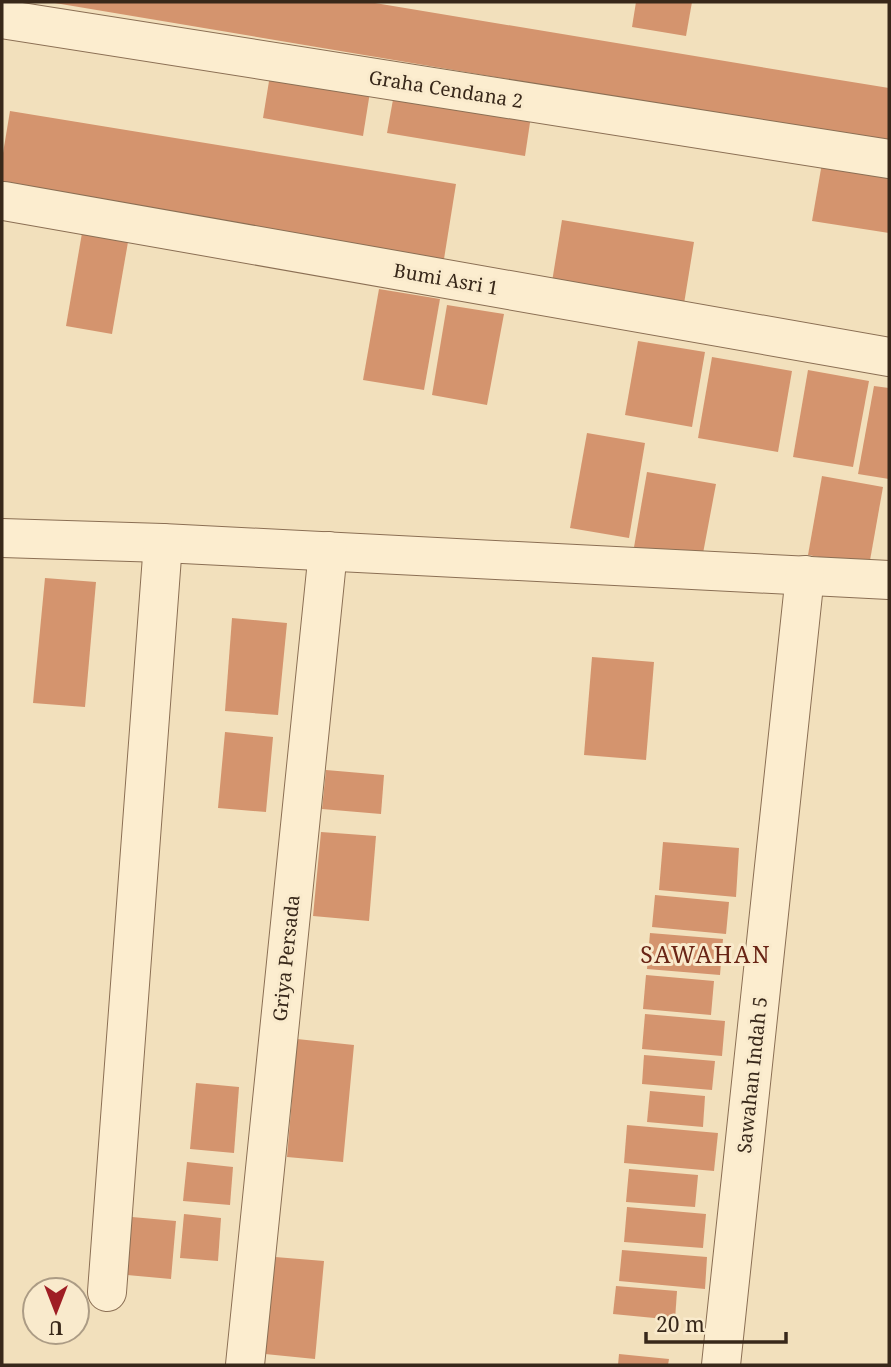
<svg xmlns="http://www.w3.org/2000/svg" width="891" height="1367" viewBox="0 0 891 1367" font-family="'Noto Serif',serif">
<rect width="100%" height="100%" fill="#f2e0bc"/>
<g fill="#d4946e">
<path d="M 49,2 L 369,2 L 815,76 L 889,88 L 889,143 Z"/>
<path d="M 636,2 L 692,2 L 686,36 L 632,27 Z"/>
<path d="M 270,75 L 370,92 L 363,136 L 263,118 Z"/>
<path d="M 394,94 L 531,116 L 525,156 L 387,133 Z"/>
<path d="M 10,111 L 456,184 L 444,259 L 2,186 L 2,159 Z"/>
<path d="M 822,163 L 889,174 L 889,233 L 812,221 Z"/>
<path d="M 562,220 L 694,242 L 683,310 L 551,288 Z"/>
<path d="M 82,233 L 128,242 L 112,334 L 66,326 Z"/>
<path d="M 379,289 L 440,299 L 424,390 L 363,380 Z"/>
<path d="M 447,305 L 504,314 L 487,405 L 432,395 Z"/>
<path d="M 638,341 L 705,352 L 692,427 L 625,415 Z"/>
<path d="M 712,357 L 792,371 L 778,452 L 698,438 Z"/>
<path d="M 808,370 L 869,381 L 853,467 L 793,457 Z"/>
<path d="M 874,386 L 889,388 L 889,479 L 858,474 Z"/>
<path d="M 587,433 L 645,443 L 629,538 L 570,528 Z"/>
<path d="M 647,472 L 716,484 L 701,564 L 633,553 Z"/>
<path d="M 822,476 L 883,487 L 869,566 L 808,555 Z"/>
<path d="M 45,578 L 96,582 L 85,707 L 33,703 Z"/>
<path d="M 232,618 L 287,623 L 278,715 L 225,711 Z"/>
<path d="M 592,657 L 654,662 L 646,760 L 584,755 Z"/>
<path d="M 225,732 L 273,737 L 266,812 L 218,808 Z"/>
<path d="M 326,770 L 384,775 L 381,814 L 322,809 Z"/>
<path d="M 321,832 L 376,836 L 369,921 L 313,916 Z"/>
<path d="M 663,842 L 739,848 L 736,897 L 659,890 Z"/>
<path d="M 655,895 L 729,902 L 726,934 L 652,927 Z"/>
<path d="M 650,933 L 723,939 L 720,975 L 647,969 Z"/>
<path d="M 646,975 L 714,981 L 711,1015 L 643,1009 Z"/>
<path d="M 645,1014 L 725,1021 L 722,1056 L 642,1049 Z"/>
<path d="M 297,1039 L 354,1045 L 343,1162 L 287,1157 Z"/>
<path d="M 644,1055 L 715,1061 L 712,1090 L 642,1084 Z"/>
<path d="M 196,1083 L 239,1087 L 234,1153 L 190,1149 Z"/>
<path d="M 650,1091 L 705,1096 L 703,1127 L 647,1122 Z"/>
<path d="M 627,1125 L 718,1133 L 714,1171 L 624,1163 Z"/>
<path d="M 187,1162 L 233,1167 L 230,1205 L 183,1201 Z"/>
<path d="M 629,1169 L 698,1175 L 695,1207 L 626,1202 Z"/>
<path d="M 627,1207 L 706,1214 L 703,1248 L 624,1242 Z"/>
<path d="M 184,1214 L 221,1218 L 218,1261 L 180,1258 Z"/>
<path d="M 132,1217 L 176,1221 L 171,1279 L 127,1275 Z"/>
<path d="M 622,1250 L 707,1257 L 705,1289 L 619,1281 Z"/>
<path d="M 263,1256 L 324,1261 L 315,1359 L 255,1353 Z"/>
<path d="M 616,1286 L 677,1291 L 675,1320 L 613,1314 Z"/>
<path d="M 619,1354 L 669,1359 L 668,1365 L 618,1365 Z"/>
</g>
<g fill="none" stroke-linecap="round" stroke-linejoin="round">
<g stroke="#8b6f54" stroke-width="40">
<g id="minor">
<path d="M 2,19 L 889,159"/>
<path d="M 4,201 L 889,357"/>
<path d="M 2,538 L 163,543 L 889,580"/>
<path d="M 107,1292 L 163,543"/>
<path d="M 245,1365 L 328,551"/>
<path d="M 721,1365 L 805,575"/>
</g>
</g>
<use href="#minor" stroke="#fcedcf" stroke-width="38"/>
</g>
<g text-anchor="middle" stroke-width="6" stroke-linejoin="round" paint-order="stroke">
<g font-size="19" fill="#38281a" stroke="#f9eacc">
<text transform="translate(446 89) rotate(9)" y="7">Graha Cendana 2</text>
<text transform="translate(446 279) rotate(10)" y="7">Bumi Asri 1</text>
<text transform="translate(286 958) rotate(-84)" y="7">Griya Persada</text>
<text transform="translate(752 1075) rotate(-84)" y="7">Sawahan Indah 5</text>
</g>
<g font-size="23" letter-spacing="2" fill="#692415" stroke="#f9eacc">
<text x="706" y="963">SAWAHAN</text>
</g>
</g>
<rect width="891" height="1367" fill="none" stroke="#38281a" stroke-width="7"/>
<g transform="translate(56 1311) rotate(180)"><circle r="33" fill="#f9eacc" stroke="#ac9c85" stroke-width="2"/>
<path d="M0-5L12 26L0 18L-12 26Z" fill="#9f1e24"/>
<text y="-10" font-size="19" font-weight="bold" text-anchor="middle" fill="#38281a">U</text>
</g>
<path d="M646 1332v10h140v-10" fill="none" stroke="#38281a" stroke-width="3.5"/>
<text x="656" y="1332" font-size="21" fill="#38281a" stroke="#f9eacc" stroke-width="5" paint-order="stroke">20 m</text>
</svg>
